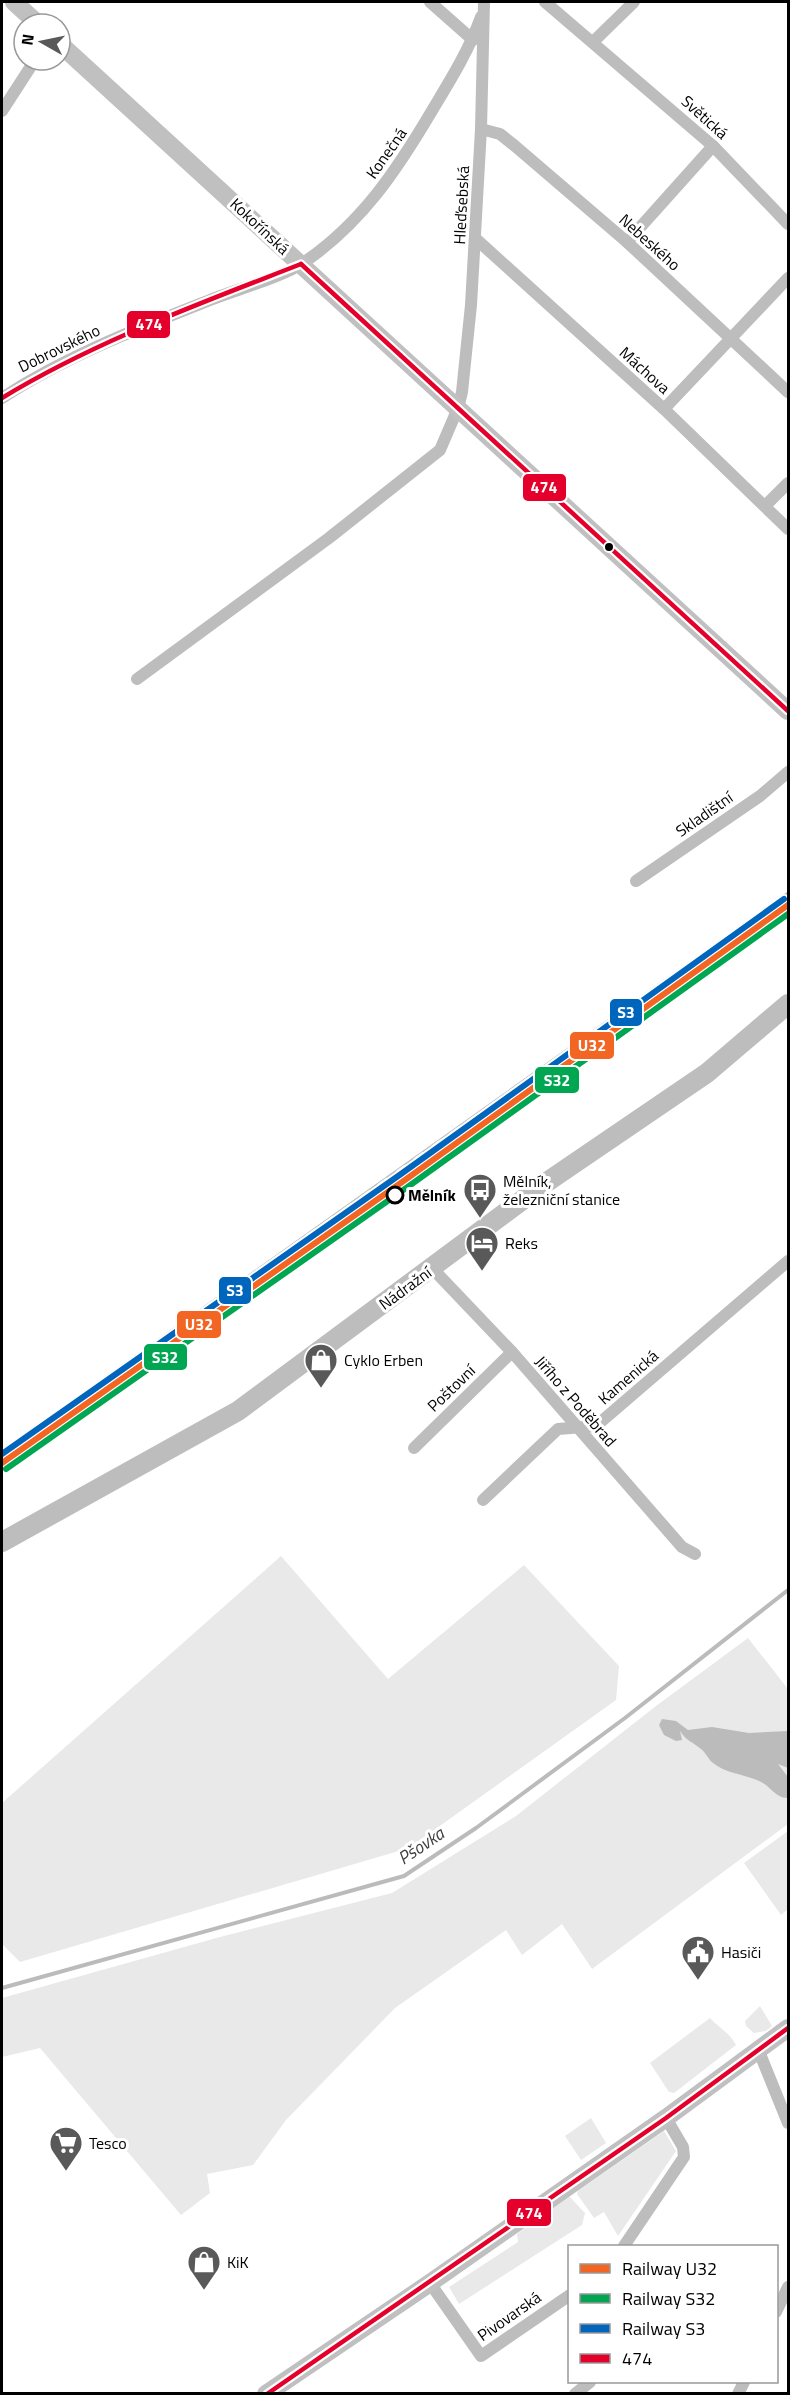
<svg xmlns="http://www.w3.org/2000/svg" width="790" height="2395" viewBox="0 0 790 2395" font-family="'Titillium Web',sans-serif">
<rect width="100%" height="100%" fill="#fff"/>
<g fill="#e9e9e9">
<path d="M 281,1556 L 388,1679 L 524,1565 L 619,1666 L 616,1700 L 409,1848 L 20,1962 L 2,1944 L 2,1803 Z"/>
<path d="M 748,1638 L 788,1689 L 788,1824 L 592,1969 L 562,1924 L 522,1955 L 506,1930 L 395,2008 L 286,2120 L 253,2165 L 207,2174 L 210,2193 L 181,2215 L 40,2048 L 2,2057 L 2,1998 L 220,1937 L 392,1893 L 516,1816 L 656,1706 Z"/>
<path d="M 788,1831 L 788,1909 L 781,1915 L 744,1863 Z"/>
<path d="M 760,2006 L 772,2026 L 766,2031 L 754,2033 L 746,2026 L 745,2021 Z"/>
<path d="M 710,2018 C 719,2028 730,2033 736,2045 L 674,2093 L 669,2092 L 650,2063 Z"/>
<path d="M 591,2118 L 606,2143 L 581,2160 L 565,2136 Z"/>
<path d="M 664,2131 L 676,2151 L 618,2236 L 604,2212 L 594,2218 L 577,2194 L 578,2191 Z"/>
<path d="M 569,2196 L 585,2213 L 582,2225 L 459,2304 L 449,2287 L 518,2242 L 517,2234 Z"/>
</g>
<path fill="#bbb" d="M 662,1719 L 676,1721 L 688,1730 L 712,1727 L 749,1733 L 788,1731 L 788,1768 L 778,1764 L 788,1777 L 788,1798 C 777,1799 771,1787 761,1782 C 746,1774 726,1774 713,1763 C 708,1759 706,1753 701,1749 C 693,1742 686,1741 680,1731 L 682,1740 L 676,1741 L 664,1735 L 659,1725 Z"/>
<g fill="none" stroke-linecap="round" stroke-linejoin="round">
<path stroke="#bbb" stroke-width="4" d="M 2,1988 L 404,1876 L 476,1828 L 625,1718 L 788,1590"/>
<g stroke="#bdbdbd" stroke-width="12">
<path d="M 430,2 L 473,40"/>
<path d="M 545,2 L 713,146 L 788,224"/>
<path d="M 594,41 L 634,2"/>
<path d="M 2,111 L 35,60"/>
<path d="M 481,129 L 500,134 L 515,146 L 627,242 L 788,392"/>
<path d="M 476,239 L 664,409 L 788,529"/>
<path d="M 627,242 L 713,146"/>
<path d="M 2,398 C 66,356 139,328 210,300 C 235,290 282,277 303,263 C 362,223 397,170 433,109 C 451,79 469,50 481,17"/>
<path d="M 664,409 L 788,278"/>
<path d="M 766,505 L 788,483"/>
<path d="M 137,679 L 329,538 L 440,450 L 458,408 L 462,392 L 471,305 L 481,129 L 484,2"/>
<path d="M 636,881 L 760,796 L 788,772"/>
<path d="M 432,1268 L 512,1352 L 682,1547 L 695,1554"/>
<path d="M 414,1448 L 512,1352"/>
<path d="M 483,1500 L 558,1429 L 596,1426 L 788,1261"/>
<path d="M 758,2049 L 788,2123"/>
<path d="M 624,2246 L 684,2157 L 683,2147 L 666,2118"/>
<path d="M 430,2283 L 481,2356 L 570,2295"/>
<path d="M 776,2312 L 788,2287"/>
<path d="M 575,2394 L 590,2382"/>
<path d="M 738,2394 L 744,2382"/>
</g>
<g stroke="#c0c0c0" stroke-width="18">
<path d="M 14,2 L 38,24"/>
<path d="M 60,44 L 788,711"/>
<path d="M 266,2394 L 430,2283 L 666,2118 L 788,2028"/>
</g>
<path stroke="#bdbdbd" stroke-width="20" d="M 2,1542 L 238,1411 L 544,1184 L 707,1073 L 788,1004"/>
<g stroke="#bdbdbd" stroke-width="6">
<path id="rail" d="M 2,1453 L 788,895"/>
</g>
<use href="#rail" stroke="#fff" stroke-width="4" stroke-dasharray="11" stroke-linecap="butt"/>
<g stroke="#fff" stroke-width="9">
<g id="bus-1">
<path d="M 301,264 L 788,711"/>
<path d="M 2,398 C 96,341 199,304 301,264"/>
<path d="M 267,2394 L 666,2118 L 788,2028"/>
</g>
</g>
<use href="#bus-1" stroke="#e4002b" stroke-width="4.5"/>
<g stroke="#fff" stroke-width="10">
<path id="rail-1" d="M 2,1463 L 405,1180 L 788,905"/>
</g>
<g stroke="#fff" stroke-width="10">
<path id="rail-2" d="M 6,1469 L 409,1186 L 788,914"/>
</g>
<g stroke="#fff" stroke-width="10">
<path id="rail-3" d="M 2,1454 L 401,1174 L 784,899"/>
</g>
<use href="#rail-1" stroke="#f26522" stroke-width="6"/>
<use href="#rail-2" stroke="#00a651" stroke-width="6"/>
<use href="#rail-3" stroke="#0065bd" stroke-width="6"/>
</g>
<defs>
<g id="bus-pin" transform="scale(1.725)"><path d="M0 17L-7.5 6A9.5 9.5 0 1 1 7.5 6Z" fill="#595959" stroke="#fff"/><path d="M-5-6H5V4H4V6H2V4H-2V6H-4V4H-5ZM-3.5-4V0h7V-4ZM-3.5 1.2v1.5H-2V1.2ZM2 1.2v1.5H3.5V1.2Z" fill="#fff"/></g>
<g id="hotel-pin" transform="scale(1.725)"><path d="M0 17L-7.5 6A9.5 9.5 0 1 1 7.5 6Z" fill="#595959" stroke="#fff"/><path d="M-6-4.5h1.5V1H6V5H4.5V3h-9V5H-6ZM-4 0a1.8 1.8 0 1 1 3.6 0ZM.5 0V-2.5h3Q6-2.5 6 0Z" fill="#fff"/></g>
<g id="shop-pin" transform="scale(1.725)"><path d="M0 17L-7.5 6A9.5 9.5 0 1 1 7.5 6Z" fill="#595959" stroke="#fff"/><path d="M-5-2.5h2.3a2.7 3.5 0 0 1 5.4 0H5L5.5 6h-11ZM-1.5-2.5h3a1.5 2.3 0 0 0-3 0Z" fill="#fff"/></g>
<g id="civic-pin" transform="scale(1.725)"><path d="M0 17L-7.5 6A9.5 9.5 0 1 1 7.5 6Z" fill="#595959" stroke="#fff"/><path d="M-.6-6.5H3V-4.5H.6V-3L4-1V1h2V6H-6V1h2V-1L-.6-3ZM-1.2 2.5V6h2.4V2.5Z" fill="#fff"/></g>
<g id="supermarket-pin" transform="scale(1.725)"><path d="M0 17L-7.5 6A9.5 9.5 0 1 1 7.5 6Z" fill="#595959" stroke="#fff"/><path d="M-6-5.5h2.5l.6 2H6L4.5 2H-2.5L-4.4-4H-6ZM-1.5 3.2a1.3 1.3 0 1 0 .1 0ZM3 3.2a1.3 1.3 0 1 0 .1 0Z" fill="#fff"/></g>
</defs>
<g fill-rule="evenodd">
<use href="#bus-pin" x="480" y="1190"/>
<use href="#hotel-pin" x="482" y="1243"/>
<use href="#shop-pin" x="321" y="1360"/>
<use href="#civic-pin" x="698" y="1952"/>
<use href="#supermarket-pin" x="66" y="2143"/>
<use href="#shop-pin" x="204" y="2262"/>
</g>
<circle fill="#000" stroke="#fff" stroke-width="2" cx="609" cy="547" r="5"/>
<circle fill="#fff" stroke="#000" stroke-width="3" cx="395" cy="1195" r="8"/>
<g text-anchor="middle" stroke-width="6" stroke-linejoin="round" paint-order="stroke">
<g font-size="16" fill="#000" stroke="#fff">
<text transform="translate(705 117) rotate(42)" y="6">Světická</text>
<text transform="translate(386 153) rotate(-55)" y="6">Konečná</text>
<text transform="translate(461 205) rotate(-87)" y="6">Hleďsebská</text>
<text transform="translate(260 226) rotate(43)" y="6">Kokořínská</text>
<text transform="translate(650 242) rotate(42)" y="6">Nebeského</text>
<text transform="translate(59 348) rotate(-26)" y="6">Dobrovského</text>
<text transform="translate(645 370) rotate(42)" y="6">Máchova</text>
<text transform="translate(704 814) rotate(-35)" y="6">Skladištní</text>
<text transform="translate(405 1288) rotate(-36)" y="6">Nádražní</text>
<text transform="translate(628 1377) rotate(-41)" y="6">Kamenická</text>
<text transform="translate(451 1388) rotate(-44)" y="6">Poštovní</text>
<text transform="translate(576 1401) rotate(49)" y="6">Jiřího z Poděbrad</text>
<text transform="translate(509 2316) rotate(-35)" y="6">Pivovarská</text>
</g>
<g font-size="16" fill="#000" stroke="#fff" text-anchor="start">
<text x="503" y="1187">Mělník,<tspan x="503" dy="18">železniční stanice</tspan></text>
<text x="505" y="1249">Reks</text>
<text x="344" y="1366">Cyklo Erben</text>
<text x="721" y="1958">Hasiči</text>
<text x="89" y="2149">Tesco</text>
<text x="227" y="2268">KiK</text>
</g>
<g font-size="16" font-weight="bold" fill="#000" stroke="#fff" text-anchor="start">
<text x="408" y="1201">Mělník</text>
</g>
<g font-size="18" font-style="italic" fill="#3f3f3f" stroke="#fff">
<text transform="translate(421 1846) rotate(-34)" y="6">Pšovka</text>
</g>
</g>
<g stroke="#fff" stroke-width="2">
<rect x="126" y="310" width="45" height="29" rx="6" fill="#e4002b"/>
<rect x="522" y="473" width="45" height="29" rx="6" fill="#e4002b"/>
<rect x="609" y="998" width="34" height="29" rx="6" fill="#0065bd"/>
<rect x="569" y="1031" width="46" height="29" rx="6" fill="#f26522"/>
<rect x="534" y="1066" width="46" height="28" rx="6" fill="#00a651"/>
<rect x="218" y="1276" width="34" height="29" rx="6" fill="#0065bd"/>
<rect x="176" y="1310" width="46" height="29" rx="6" fill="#f26522"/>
<rect x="143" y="1343" width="45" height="28" rx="6" fill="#00a651"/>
<rect x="506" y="2198" width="46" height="29" rx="6" fill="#e4002b"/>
</g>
<g font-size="16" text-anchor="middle" font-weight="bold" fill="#fff">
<text x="149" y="330">474</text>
<text x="544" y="493">474</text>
<text x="626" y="1018">S3</text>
<text x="592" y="1051">U32</text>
<text x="557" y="1086">S32</text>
<text x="235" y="1296">S3</text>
<text x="199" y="1330">U32</text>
<text x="165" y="1363">S32</text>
<text x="529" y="2219">474</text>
</g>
<rect width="790" height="2395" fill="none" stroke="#000000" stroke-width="6"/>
<rect x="568" y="2245" width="210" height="138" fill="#ffffff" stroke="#999999" stroke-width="1.5"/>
<rect x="580" y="2264" width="30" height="9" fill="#f26522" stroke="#999999" stroke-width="1.5"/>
<text x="622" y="2275" font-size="18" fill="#000000">Railway U32</text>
<rect x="580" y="2294" width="30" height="9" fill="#00a651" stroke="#999999" stroke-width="1.5"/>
<text x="622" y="2305" font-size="18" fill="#000000">Railway S32</text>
<rect x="580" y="2324" width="30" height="9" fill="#0065bd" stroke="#999999" stroke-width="1.5"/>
<text x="622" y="2335" font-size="18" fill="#000000">Railway S3</text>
<rect x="580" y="2354" width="30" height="9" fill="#e4002b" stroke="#999999" stroke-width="1.5"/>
<text x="622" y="2365" font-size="18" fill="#000000">474</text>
<g transform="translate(42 42) rotate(279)"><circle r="28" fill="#ffffff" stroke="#999999" stroke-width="1.5"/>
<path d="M0-4.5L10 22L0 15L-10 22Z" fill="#595959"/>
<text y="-9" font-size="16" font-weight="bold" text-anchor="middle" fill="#000000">N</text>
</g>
</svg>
